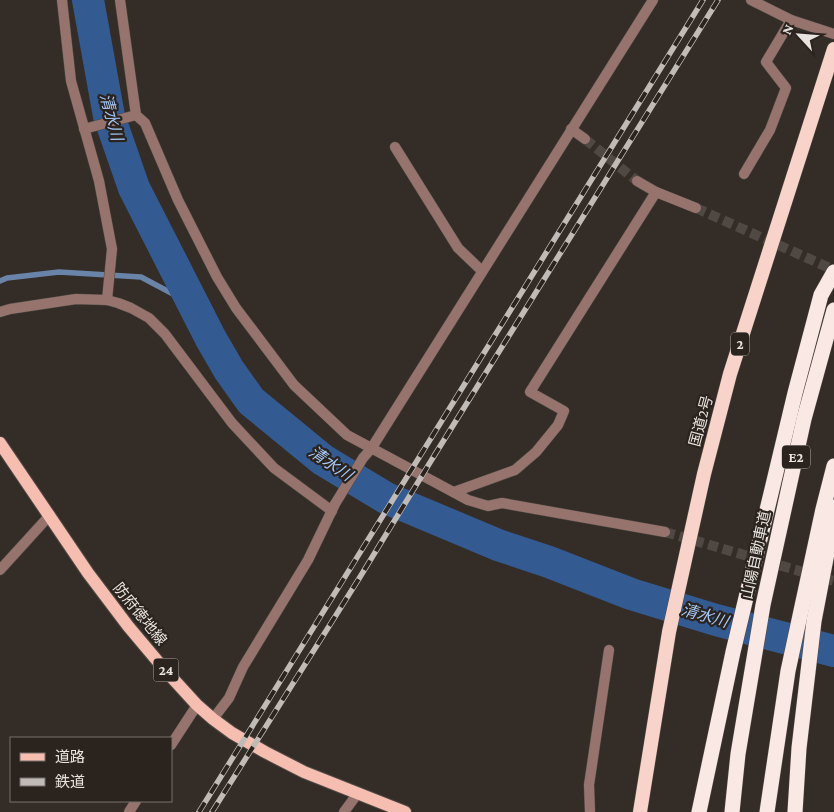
<svg xmlns="http://www.w3.org/2000/svg" width="834" height="812" viewBox="0 0 834 812" font-family="'Crimson Pro','Noto Sans JP',serif">
<rect width="100%" height="100%" fill="#342d27"/>
<g fill="none" stroke-linecap="round" stroke-linejoin="round">
<path stroke="#6a83a9" stroke-width="5.5" d="M 0,281 L 7,278 L 59,272 L 141,277 L 192,304"/>
<path stroke="#335a91" stroke-width="32" d="M 88,0 L 109,116 L 134,188 L 211,339 L 229,370 L 251,401 L 323,460 L 386,498 L 498,545 L 549,562 L 631,594 L 716,620 L 834,651"/>
<g stroke="#4f4843" stroke-width="10" stroke-dasharray="10 5" stroke-linecap="butt">
<path d="M 585,139 L 637,181"/>
<path d="M 696,208 L 834,270"/>
<path d="M 665,532 L 834,581"/>
</g>
<g stroke="#514a45" stroke-width="11">
<g id="minor">
<path d="M 62,0 L 71,81 L 99,181 L 112,249 L 107,300"/>
<path d="M 120,0 L 136,115 L 145,123 L 178,200 L 217,277 L 236,308 L 294,385 L 347,435 L 468,500 L 488,506 L 502,503 L 665,532"/>
<path d="M 751,0 L 791,20 L 834,34"/>
<path d="M 84,129 L 136,115"/>
<path d="M 571,129 L 585,139"/>
<path d="M 395,147 L 458,248 L 482,271"/>
<path d="M 744,174 L 770,130 L 786,88 L 766,62 L 791,20"/>
<path d="M 637,181 L 656,192 L 696,208"/>
<path d="M 0,312 L 10,309 L 76,299 L 107,300 L 118,303 L 131,308 L 149,318 L 165,334 L 232,423 L 274,468 L 332,511"/>
<path d="M 454,492 L 515,470 L 536,452 L 558,425 L 564,411 L 530,392 L 656,192"/>
<path d="M 213,719 L 229,698 L 243,667 L 308,560 L 335,504 L 363,458 L 371,449 L 653,0"/>
<path d="M 171,745 L 197,705"/>
<path d="M 129,812 L 136,801"/>
<path d="M 344,812 L 358,793"/>
<path d="M 590,812 L 589,785 L 609,650"/>
</g>
</g>
<g stroke="#514a45" stroke-width="11">
<path id="tertiary" d="M 0,570 L 50,515"/>
</g>
<g stroke="#514a45" stroke-width="14">
<path id="primary" d="M 0,443 L 88,573 L 128,626 L 165,670 L 197,705 L 213,719 L 232,733 L 265,752 L 304,772 L 405,812"/>
</g>
<g stroke="#514a45" stroke-width="15">
<path id="trunk" d="M 640,812 L 669,632 L 704,474 L 730,374 L 834,49"/>
</g>
<g stroke="#514a45" stroke-width="16">
<g id="motorway">
<path d="M 699,812 L 733,652 L 795,393 L 821,295 L 834,272"/>
<path d="M 732,812 L 738,754 L 763,605 L 804,419 L 834,310"/>
<path d="M 767,812 L 788,671 L 823,509 L 834,466"/>
<path d="M 795,812 L 799,748 L 814,621 L 828,548 L 834,507"/>
</g>
</g>
<use href="#minor" stroke="#96746d" stroke-width="10"/>
<use href="#tertiary" stroke="#96746d" stroke-width="10"/>
<use href="#primary" stroke="#f6beb1" stroke-width="12"/>
<use href="#trunk" stroke="#f8d3ca" stroke-width="14"/>
<use href="#motorway" stroke="#fae8e4" stroke-width="15"/>
<g stroke="#c0bbb7" stroke-width="5.5">
<g id="rail">
<path d="M 199,812 L 703,0"/>
<path d="M 212,812 L 360,577 L 434,456 L 718,0"/>
</g>
</g>
<use href="#rail" stroke="#2a231e" stroke-width="4" stroke-dasharray="11" stroke-linecap="butt"/>
</g>
<g text-anchor="middle" stroke-width="4.5" stroke-linejoin="round" paint-order="stroke">
<g fill="#2a231e" stroke="#b0aaa6" stroke-width="1">
<rect x="731" y="332.5" width="18" height="23" rx="4"/>
<rect x="782" y="445.5" width="28" height="23" rx="4"/>
<rect x="153.5" y="658.5" width="25" height="23" rx="4"/>
</g>
<g font-size="14" font-weight="bold" fill="#e9e4e0">
<text x="740" y="349">2</text>
<text x="796" y="462">E2</text>
<text x="166" y="675">24</text>
</g>
<g font-size="15" fill="#e9e4e0" stroke="#2a231e">
<text transform="translate(701 421) rotate(-75)" y="5">国道2号</text>
<text transform="translate(756 555) rotate(-78)" y="5">山陽自動車道</text>
<text transform="translate(140 614) rotate(51)" y="5">防府徳地線</text>
</g>
<g font-size="16" font-style="italic" fill="#a6c8f9" stroke="#2a231e">
<text transform="translate(112 117) rotate(75)" y="6">清水川</text>
<text transform="translate(331 463) rotate(34)" y="6">清水川</text>
<text transform="translate(705 615) rotate(16)" y="6">清水川</text>
</g>
</g>
<rect x="10" y="737" width="162" height="65" fill="#2a231e" stroke="#76706c"/>
<rect x="20" y="753" width="25" height="8" fill="#f6beb1" stroke="#76706c"/>
<text x="55" y="762" font-size="15" fill="#e9e4e0">道路</text>
<rect x="20" y="778" width="25" height="8" fill="#c0bbb7" stroke="#76706c"/>
<text x="55" y="787" font-size="15" fill="#e9e4e0">鉄道</text>
<g transform="translate(799 35) rotate(296)" stroke="#2a231e" stroke-width="4" paint-order="stroke">
<path d="M0-4L9 19L0 12L-9 19Z" fill="#e9e4e0"/>
<text y="-8" font-size="14" font-weight="bold" text-anchor="middle" fill="#e9e4e0">N</text>
</g>
</svg>
